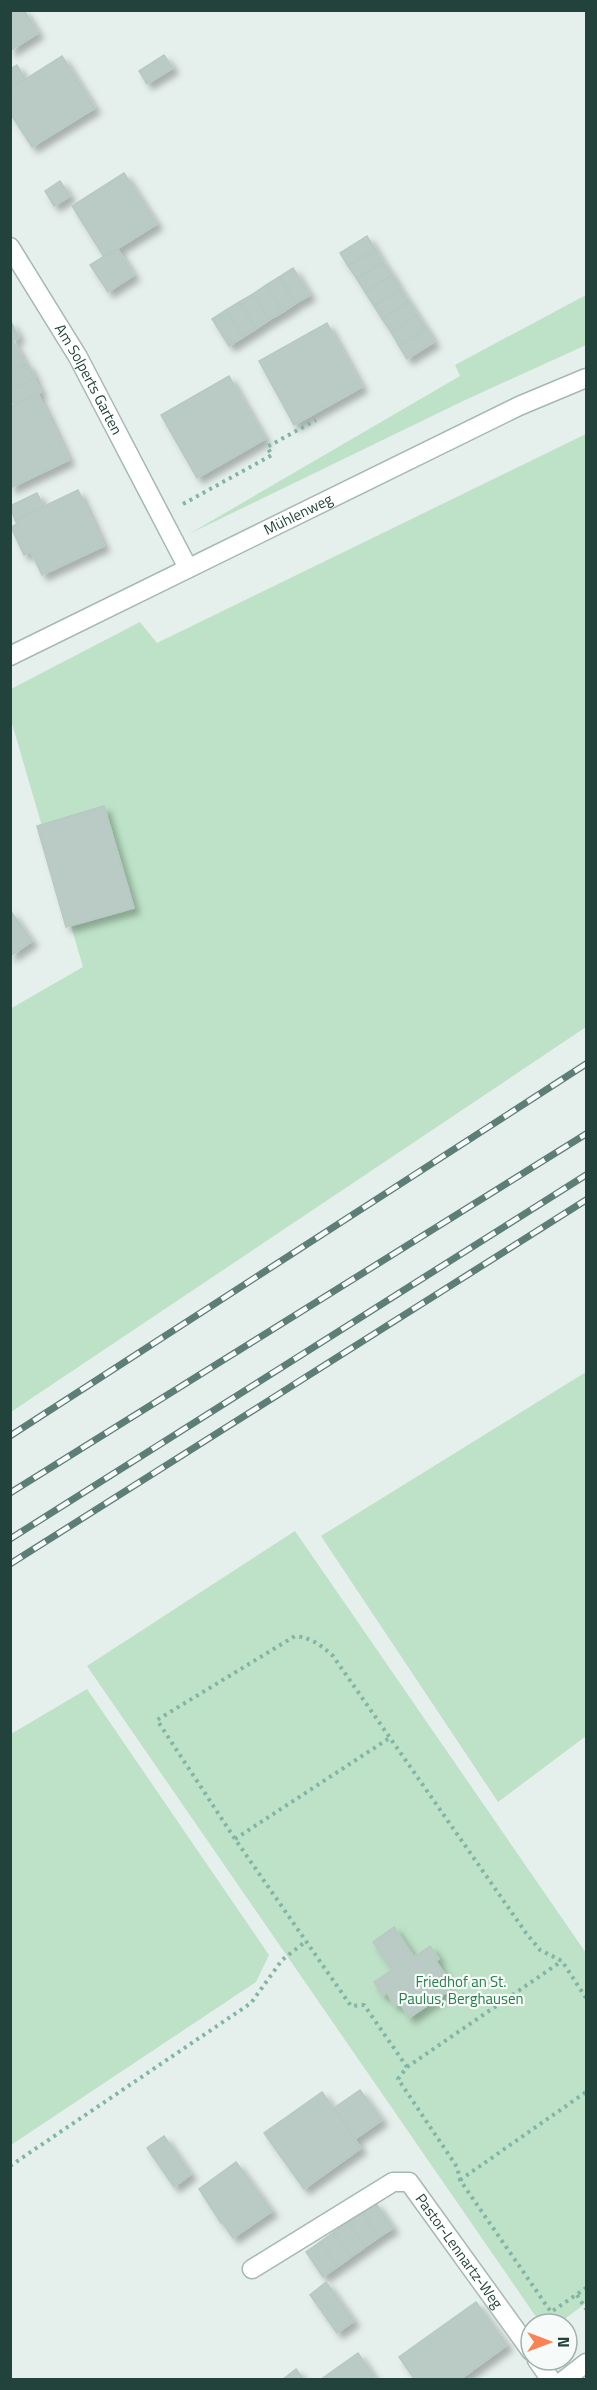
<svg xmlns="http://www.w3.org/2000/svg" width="597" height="2390" viewBox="0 0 597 2390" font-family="'Titillium Web',sans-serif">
<defs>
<filter id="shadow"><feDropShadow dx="5.5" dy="5.5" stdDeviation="3" flood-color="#0004"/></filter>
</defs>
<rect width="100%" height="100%" fill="#e5efeb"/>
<g fill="#bde2c7">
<path d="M 586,295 L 586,345 L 463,401 L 189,534 L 460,376 L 455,365 Z"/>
<path d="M 586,434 L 586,1027 L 11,1412 L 10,1009 L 83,967 L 11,720 L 11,689 L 140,622 L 157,643 Z"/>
<path d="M 586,1372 L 586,1736 L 498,1802 L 321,1536 Z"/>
<path d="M 295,1531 L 586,1953 L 586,2303 L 558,2324 L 541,2324 L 87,1666 Z"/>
<path d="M 87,1689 L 269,1955 L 256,1982 L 11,2145 L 11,1734 Z"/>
</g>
<g fill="#bacac4" stroke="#b7cac2" stroke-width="1.5" filter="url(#shadow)">
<path d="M 10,10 L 24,10 L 38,33 L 10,51 Z"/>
<path d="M 164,55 L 173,68 L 147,84 L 139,71 Z"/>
<path d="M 62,56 L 95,108 L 32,147 L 10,113 L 10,89 Z"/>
<path d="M 17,65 L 25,79 L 10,89 L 10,69 Z"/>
<path d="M 124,173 L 157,224 L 104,257 L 72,206 Z"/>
<path d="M 60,181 L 70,196 L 54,206 L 45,191 Z"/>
<path d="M 367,236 L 375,249 L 348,266 L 340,253 Z"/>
<path d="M 117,248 L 134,275 L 108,292 L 90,265 Z"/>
<path d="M 375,249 L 383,262 L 357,279 L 348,266 Z"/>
<path d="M 383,262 L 392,275 L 365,292 L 357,279 Z"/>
<path d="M 293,268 L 310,295 L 296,303 L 279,277 Z"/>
<path d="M 392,275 L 400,289 L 374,306 L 365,292 Z"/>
<path d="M 279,277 L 296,303 L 283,312 L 266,285 Z"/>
<path d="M 266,285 L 283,312 L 269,320 L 253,294 Z"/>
<path d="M 400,289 L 409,302 L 382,319 L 374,306 Z"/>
<path d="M 253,294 L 269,320 L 256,329 L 239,302 Z"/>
<path d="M 239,302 L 256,329 L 243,337 L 226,310 Z"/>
<path d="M 409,302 L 417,315 L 391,332 L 382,319 Z"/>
<path d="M 226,310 L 243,337 L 229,346 L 212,319 Z"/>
<path d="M 417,315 L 426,328 L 399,346 L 391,332 Z"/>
<path d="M 10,320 L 19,337 L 13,341 L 26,365 L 10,372 Z"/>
<path d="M 327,323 L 362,387 L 294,425 L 259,361 Z"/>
<path d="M 426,328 L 434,342 L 407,359 L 399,346 Z"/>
<path d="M 28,364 L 35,378 L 10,390 L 10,372 Z"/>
<path d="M 229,376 L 265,439 L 197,478 L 161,415 Z"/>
<path d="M 34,378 L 41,392 L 14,405 L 10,398 L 10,390 Z"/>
<path d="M 38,394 L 69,460 L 10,488 L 10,407 Z"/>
<path d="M 78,490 L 104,546 L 42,575 L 31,552 L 24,555 L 11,527 L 17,524 L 15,520 Z"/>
<path d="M 37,493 L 44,507 L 15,520 L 10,506 Z"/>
<path d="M 104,806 L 134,908 L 66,927 L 37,826 Z"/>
<path d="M 10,910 L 32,941 L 10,956 Z"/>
<path d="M 394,1927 L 414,1957 L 430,1946 L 439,1959 L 436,1961 L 444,1973 L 440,1976 L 450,1990 L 409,2018 L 400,2003 L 395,2006 L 387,1993 L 383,1996 L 374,1982 L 392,1970 L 373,1942 Z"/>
<path d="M 360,2090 L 382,2120 L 355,2139 L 334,2108 Z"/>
<path d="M 322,2092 L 361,2148 L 304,2189 L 264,2133 Z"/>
<path d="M 164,2136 L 191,2174 L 174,2187 L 147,2148 Z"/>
<path d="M 236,2162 L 272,2211 L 233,2238 L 222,2222 L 221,2223 L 199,2189 Z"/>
<path d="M 375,2202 L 393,2228 L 379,2237 L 362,2212 Z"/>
<path d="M 362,2212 L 379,2237 L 365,2247 L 348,2222 Z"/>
<path d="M 348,2222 L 365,2247 L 351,2257 L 334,2232 Z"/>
<path d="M 334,2232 L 351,2257 L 337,2267 L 320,2242 Z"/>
<path d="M 320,2242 L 337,2267 L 323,2277 L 306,2252 Z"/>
<path d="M 326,2282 L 354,2321 L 337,2333 L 310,2295 Z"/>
<path d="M 476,2302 L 507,2345 L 459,2380 L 415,2380 L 399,2357 Z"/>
<path d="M 358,2353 L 376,2380 L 320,2380 Z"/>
<path d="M 296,2369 L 304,2380 L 282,2380 Z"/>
</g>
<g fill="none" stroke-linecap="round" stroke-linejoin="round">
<g stroke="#a7b8b3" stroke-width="21">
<g id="street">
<path id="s1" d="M 10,247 L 78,357 L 188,568"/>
<path id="s2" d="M 10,656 L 519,406 L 586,378"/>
<path id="s3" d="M 252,2269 L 393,2182 L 409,2182 L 531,2351"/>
<path d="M 537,2360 L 551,2380"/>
<path d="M 564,2380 L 586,2363"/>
</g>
</g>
<g stroke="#83b5a6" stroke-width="4" stroke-dasharray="3 4.5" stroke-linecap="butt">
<path d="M 183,504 L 272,455 L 267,447 L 316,420"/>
<path d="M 235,1839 L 391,1737"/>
<path d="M 586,1998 L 562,1961 L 540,1950 L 526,1933 L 333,1656 C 321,1645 312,1638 295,1636 L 157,1720 L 235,1839 L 351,2006 L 364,2005 L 407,2067 L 398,2079 L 457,2167 L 460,2180 L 551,2312 L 586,2288"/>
<path d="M 407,2067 L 562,1961"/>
<path d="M 10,2166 L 251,2003 L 282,1960 L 305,1942"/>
<path d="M 460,2180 L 586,2092"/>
<path d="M 577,2295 L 586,2309"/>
</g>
<use href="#street" stroke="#fff" stroke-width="18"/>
<g stroke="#5d7e76" stroke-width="7">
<g id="rail">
<path d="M 10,1436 L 586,1064"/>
<path d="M 10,1493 L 586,1134"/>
<path d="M 10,1539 L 586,1175"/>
<path d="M 10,1564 L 586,1200"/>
</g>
</g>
<use href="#rail" stroke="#f6fbf9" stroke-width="4.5" stroke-dasharray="14" stroke-linecap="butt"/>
</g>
<g text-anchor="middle" stroke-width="4.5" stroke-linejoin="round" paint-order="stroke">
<g font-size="15" fill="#22433b" stroke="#f6fbf9">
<text dy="5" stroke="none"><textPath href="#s1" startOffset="154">Am Solperts Garten</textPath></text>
<text dy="5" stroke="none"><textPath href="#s2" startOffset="321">Mühlenweg</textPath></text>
<text dy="5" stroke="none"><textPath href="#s3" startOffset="267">Pastor-Lennartz-Weg</textPath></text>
</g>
<g font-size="15" fill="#297e4b" stroke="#f6fbf9">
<text x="461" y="1987">Friedhof an St.<tspan x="461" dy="17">Paulus, Berghausen</tspan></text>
</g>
</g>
<rect width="597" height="2390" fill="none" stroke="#22433b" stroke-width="24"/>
<g transform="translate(549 2342) rotate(90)"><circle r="28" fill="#f6fbf9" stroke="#a1b1ad" stroke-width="1.5"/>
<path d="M0-4.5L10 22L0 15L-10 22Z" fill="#fc8256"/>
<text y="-9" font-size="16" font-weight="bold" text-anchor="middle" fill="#22433b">N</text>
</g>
</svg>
